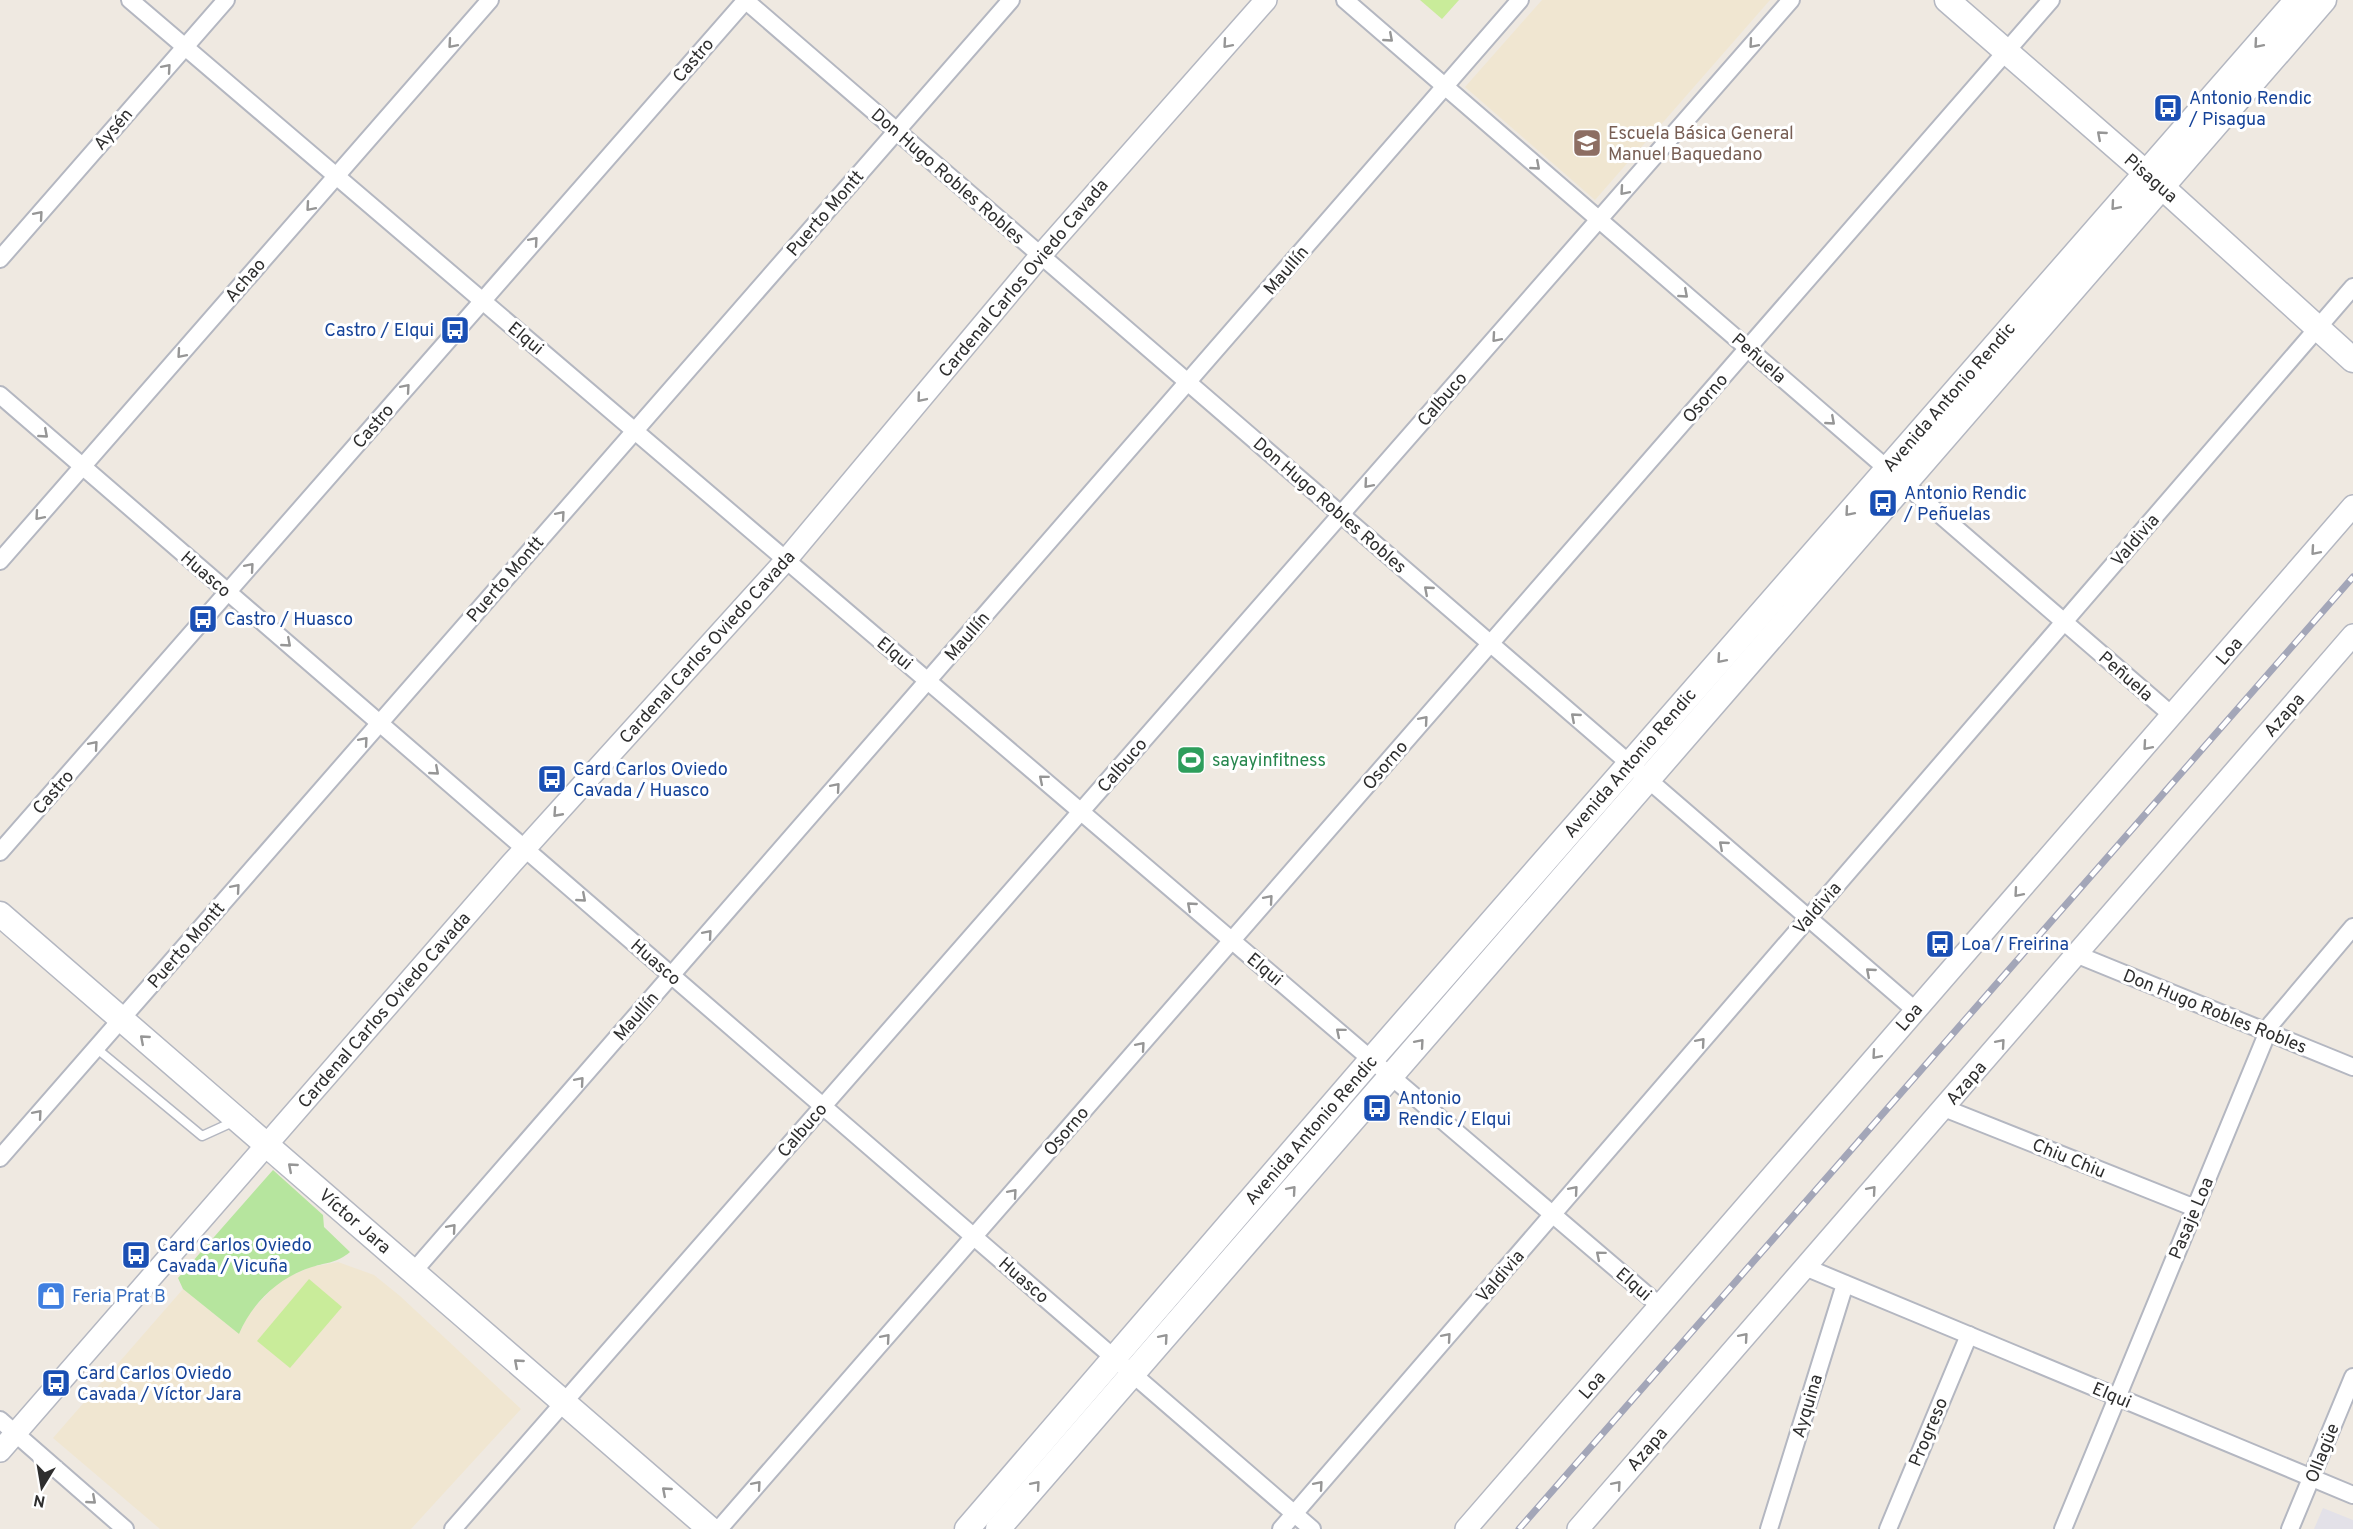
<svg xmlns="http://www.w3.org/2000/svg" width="2353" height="1529" viewBox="0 0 2353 1529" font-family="Overpass,sans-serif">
<rect width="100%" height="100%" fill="#efe9e1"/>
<path fill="#e3e1e8" d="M 2323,1508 L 2353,1520 L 2353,1529 L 2314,1529 Z"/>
<g fill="#f0e6d1">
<path d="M 1542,0 L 1770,0 L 1595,200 L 1465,87 Z"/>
<path d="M 338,1262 L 374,1275 L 400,1296 L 521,1409 L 411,1529 L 160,1529 L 53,1438 L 183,1289 L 239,1334 L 249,1313 L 275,1286 L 286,1278 L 311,1267 Z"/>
</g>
<path fill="#b6e59e" d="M 273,1170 L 323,1215 L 324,1227 L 350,1252 C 337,1263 328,1262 312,1267 C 279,1277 252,1303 239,1334 L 183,1289 L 178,1278 Z"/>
<g fill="#c9ec9a">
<path d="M 1420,0 L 1459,0 L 1442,19 Z"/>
<path d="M 309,1279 L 342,1307 L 290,1368 L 257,1341 Z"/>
</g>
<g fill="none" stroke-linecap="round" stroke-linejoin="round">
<g stroke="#b4b7c1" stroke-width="11">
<path id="service" d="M 96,1048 L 202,1136 L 235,1121"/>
</g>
<g stroke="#b4b7c1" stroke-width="20">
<g id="minor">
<path d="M 130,0 L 1660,1306"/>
<path d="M 745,0 L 1915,1010"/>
<path d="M 1345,0 L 2173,716"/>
<path d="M 0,259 L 226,0"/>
<path d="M 0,395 L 1312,1529"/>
<path d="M 0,561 L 490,0"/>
<path d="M 0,852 L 746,0"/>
<path d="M 2078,955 L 2353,1067"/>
<path d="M 1944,1108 L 2195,1208"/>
<path d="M 0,1158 L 1011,0"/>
<path d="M 1805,1267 L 2353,1495"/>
<path d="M 413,1272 L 1520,0"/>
<path d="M 0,1420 L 125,1529"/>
<path d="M 453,1529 L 1791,0"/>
<path d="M 719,1529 L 2051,0"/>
<path d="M 1281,1529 L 2353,287"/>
<path d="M 1769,1529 L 1845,1284"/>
<path d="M 1888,1529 L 1969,1335"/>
<path d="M 2063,1529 L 2271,1024 L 2353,927"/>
<path d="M 2290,1529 L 2353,1377"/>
</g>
</g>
<g stroke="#b4b7c1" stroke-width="24">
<g id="tertiary">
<path d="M 0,1451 L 511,864 L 786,560 L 1041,255 L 1266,0"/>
<path d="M 1466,1529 L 2353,506"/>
<path d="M 1578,1529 L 2353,635"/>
</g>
</g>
<g stroke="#b4b7c1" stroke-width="27">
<g id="secondary">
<path d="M 1947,0 L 2162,187 L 2353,360"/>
<path d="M 0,914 L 710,1529"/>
<path d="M 967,1529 L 1371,1060 L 2297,0"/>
<path d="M 998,1529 L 2324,0"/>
</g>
</g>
<use href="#service" stroke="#fff" stroke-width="8"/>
<use href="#minor" stroke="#fff" stroke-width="16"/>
<use href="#tertiary" stroke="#fff" stroke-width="21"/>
<use href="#secondary" stroke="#fff" stroke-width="24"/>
<g stroke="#a3a6b8" stroke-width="7">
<path id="rail" d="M 1519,1529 L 2353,577"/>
</g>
<use href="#rail" stroke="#fff" stroke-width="4.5" stroke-dasharray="14" stroke-linecap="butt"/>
</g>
<defs><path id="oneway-chevron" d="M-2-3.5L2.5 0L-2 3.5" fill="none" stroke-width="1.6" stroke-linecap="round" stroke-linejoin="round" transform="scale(1.5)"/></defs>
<g stroke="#969696">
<use href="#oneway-chevron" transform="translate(1389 38) rotate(41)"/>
<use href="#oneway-chevron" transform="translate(452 44) rotate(131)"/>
<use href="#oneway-chevron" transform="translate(1227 44) rotate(131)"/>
<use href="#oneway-chevron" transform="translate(1753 44) rotate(131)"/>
<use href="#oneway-chevron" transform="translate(2258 44) rotate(131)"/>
<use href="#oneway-chevron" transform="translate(167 68) rotate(-49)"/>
<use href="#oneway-chevron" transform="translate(2101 135) rotate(-139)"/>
<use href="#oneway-chevron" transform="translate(1536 166) rotate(41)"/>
<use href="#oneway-chevron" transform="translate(1624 191) rotate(131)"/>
<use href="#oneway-chevron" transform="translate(2115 206) rotate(131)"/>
<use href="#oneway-chevron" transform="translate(310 207) rotate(131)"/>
<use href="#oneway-chevron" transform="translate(39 215) rotate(-49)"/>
<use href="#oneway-chevron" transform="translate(534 241) rotate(-49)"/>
<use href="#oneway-chevron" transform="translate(1684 294) rotate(41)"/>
<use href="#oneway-chevron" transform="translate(1496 338) rotate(131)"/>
<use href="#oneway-chevron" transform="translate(181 354) rotate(131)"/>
<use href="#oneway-chevron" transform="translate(406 388) rotate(-49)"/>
<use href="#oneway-chevron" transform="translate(921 398) rotate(130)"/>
<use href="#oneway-chevron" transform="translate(1831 421) rotate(41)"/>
<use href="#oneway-chevron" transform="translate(44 434) rotate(41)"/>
<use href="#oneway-chevron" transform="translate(1368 484) rotate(131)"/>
<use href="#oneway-chevron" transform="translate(1849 512) rotate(131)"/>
<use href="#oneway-chevron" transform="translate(561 515) rotate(-49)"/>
<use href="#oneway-chevron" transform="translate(39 516) rotate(131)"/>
<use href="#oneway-chevron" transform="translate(2315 551) rotate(131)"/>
<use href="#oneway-chevron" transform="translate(250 567) rotate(-49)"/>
<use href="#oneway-chevron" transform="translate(1428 590) rotate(-139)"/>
<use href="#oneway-chevron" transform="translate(287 643) rotate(41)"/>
<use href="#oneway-chevron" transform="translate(1721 659) rotate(131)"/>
<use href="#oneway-chevron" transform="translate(1575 717) rotate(-139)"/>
<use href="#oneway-chevron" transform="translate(1424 720) rotate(-49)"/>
<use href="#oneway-chevron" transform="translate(364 741) rotate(-49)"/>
<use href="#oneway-chevron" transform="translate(94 745) rotate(-49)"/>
<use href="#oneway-chevron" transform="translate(2147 746) rotate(131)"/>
<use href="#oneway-chevron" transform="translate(435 771) rotate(41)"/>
<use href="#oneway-chevron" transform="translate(1043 779) rotate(-140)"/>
<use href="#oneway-chevron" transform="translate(836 787) rotate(-49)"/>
<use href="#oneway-chevron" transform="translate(557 813) rotate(132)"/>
<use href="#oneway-chevron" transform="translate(1723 845) rotate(-139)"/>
<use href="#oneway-chevron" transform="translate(236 888) rotate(-49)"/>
<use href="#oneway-chevron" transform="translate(2018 893) rotate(131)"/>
<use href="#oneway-chevron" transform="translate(582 898) rotate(41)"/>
<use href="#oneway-chevron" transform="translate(1269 899) rotate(-49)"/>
<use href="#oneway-chevron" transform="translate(1191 906) rotate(-139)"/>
<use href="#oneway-chevron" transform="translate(708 934) rotate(-49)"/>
<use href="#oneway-chevron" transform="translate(1870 972) rotate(-139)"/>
<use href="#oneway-chevron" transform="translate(1340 1032) rotate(-140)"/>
<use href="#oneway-chevron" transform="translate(144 1039) rotate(-139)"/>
<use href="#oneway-chevron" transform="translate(1701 1042) rotate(-49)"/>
<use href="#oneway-chevron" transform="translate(1420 1043) rotate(-49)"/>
<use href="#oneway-chevron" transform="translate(2001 1043) rotate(-49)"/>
<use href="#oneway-chevron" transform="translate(1141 1046) rotate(-49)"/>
<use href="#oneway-chevron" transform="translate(1876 1055) rotate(131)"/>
<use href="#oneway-chevron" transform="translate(580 1081) rotate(-49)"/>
<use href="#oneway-chevron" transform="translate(38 1114) rotate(-49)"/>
<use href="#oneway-chevron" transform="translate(292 1167) rotate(-139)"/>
<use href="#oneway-chevron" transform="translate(1292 1190) rotate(-49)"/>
<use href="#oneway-chevron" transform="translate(1574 1190) rotate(-49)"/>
<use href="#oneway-chevron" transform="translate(1872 1190) rotate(-49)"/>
<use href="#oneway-chevron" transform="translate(1013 1193) rotate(-49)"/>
<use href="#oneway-chevron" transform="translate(452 1228) rotate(-49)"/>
<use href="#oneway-chevron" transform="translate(1600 1255) rotate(-140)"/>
<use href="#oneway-chevron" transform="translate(1447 1337) rotate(-49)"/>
<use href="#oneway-chevron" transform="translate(1744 1337) rotate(-49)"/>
<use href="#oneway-chevron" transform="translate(886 1338) rotate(-49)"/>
<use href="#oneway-chevron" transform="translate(1164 1338) rotate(-49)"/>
<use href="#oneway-chevron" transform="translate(518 1363) rotate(-139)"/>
<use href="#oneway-chevron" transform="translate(757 1485) rotate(-49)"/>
<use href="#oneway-chevron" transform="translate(1036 1485) rotate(-49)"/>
<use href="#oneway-chevron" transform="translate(1319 1485) rotate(-49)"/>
<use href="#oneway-chevron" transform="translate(1617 1485) rotate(-49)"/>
<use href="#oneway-chevron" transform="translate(666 1491) rotate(-139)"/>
<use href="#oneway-chevron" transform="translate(92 1500) rotate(41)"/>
</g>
<defs>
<g id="bus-square" transform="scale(1.5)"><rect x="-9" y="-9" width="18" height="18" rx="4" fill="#1a4fb4" stroke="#fff"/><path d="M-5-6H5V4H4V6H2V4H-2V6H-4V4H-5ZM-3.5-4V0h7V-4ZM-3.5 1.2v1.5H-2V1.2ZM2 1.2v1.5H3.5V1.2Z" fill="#fff"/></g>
<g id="school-square" transform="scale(1.5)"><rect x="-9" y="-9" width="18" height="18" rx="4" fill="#8d6e63" stroke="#fff"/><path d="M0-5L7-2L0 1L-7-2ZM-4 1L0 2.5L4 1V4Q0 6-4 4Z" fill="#fff"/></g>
<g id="stadium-square" transform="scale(1.5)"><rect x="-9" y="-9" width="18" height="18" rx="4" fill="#2e9e5b" stroke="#fff"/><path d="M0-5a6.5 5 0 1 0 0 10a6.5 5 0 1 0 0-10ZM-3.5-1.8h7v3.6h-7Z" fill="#fff"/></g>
<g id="shop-square" transform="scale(1.5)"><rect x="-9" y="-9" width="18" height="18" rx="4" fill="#3f7fe0" stroke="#fff"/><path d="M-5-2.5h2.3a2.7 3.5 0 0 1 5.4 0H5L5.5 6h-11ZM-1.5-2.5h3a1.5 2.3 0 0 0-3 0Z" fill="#fff"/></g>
</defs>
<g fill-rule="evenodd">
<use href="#bus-square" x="2168" y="108"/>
<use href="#school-square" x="1587" y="143"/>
<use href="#bus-square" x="455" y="330"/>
<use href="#bus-square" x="1883" y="503"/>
<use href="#bus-square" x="203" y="619"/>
<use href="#stadium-square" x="1191" y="760"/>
<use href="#bus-square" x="552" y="779"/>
<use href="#bus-square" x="1940" y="944"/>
<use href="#bus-square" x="1377" y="1108"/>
<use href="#bus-square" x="136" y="1255"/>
<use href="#shop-square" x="51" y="1296"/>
<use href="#bus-square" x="56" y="1383"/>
</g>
<g text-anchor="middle" stroke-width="6" stroke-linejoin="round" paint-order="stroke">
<g font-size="18" fill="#2e2e2e" stroke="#fff">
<text transform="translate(693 60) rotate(-49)" y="6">Castro</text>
<text transform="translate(113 129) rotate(-49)" y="6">Aysén</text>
<text transform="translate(948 176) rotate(41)" y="6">Don Hugo Robles Robles</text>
<text transform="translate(2151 178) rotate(41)" y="6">Pisagua</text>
<text transform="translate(825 213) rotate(-49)" y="6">Puerto Montt</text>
<text transform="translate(1286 270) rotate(-49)" y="6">Maullín</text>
<text transform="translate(1023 278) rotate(-50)" y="6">Cardenal Carlos Oviedo Cavada</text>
<text transform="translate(245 280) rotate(-49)" y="6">Achao</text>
<text transform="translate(526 338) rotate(40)" y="6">Elqui</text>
<text transform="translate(1759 358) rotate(41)" y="6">Peñuela</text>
<text transform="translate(1949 397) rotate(-49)" y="6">Avenida Antonio Rendic</text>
<text transform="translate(1705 398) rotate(-49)" y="6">Osorno</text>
<text transform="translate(1442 399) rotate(-49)" y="6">Calbuco</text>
<text transform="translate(373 426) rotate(-49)" y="6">Castro</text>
<text transform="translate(1330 505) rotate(41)" y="6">Don Hugo Robles Robles</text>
<text transform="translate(2135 540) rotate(-49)" y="6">Valdivia</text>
<text transform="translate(206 574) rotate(41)" y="6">Huasco</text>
<text transform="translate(505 579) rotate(-49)" y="6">Puerto Montt</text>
<text transform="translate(967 636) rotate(-49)" y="6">Maullín</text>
<text transform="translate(707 647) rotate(-48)" y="6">Cardenal Carlos Oviedo Cavada</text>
<text transform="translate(2229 651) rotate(-49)" y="6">Loa</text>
<text transform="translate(895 653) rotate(40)" y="6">Elqui</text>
<text transform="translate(2126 676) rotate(41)" y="6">Peñuela</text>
<text transform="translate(2284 715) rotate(-49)" y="6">Azapa</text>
<text transform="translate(1630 763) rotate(-49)" y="6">Avenida Antonio Rendic</text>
<text transform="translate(1122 765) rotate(-49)" y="6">Calbuco</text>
<text transform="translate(1385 765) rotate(-49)" y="6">Osorno</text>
<text transform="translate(53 792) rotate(-49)" y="6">Castro</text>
<text transform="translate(1817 908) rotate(-49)" y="6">Valdivia</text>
<text transform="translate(186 945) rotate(-49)" y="6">Puerto Montt</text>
<text transform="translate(656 962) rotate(41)" y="6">Huasco</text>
<text transform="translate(1265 969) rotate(40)" y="6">Elqui</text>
<text transform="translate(384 1010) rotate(-49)" y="6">Cardenal Carlos Oviedo Cavada</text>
<text transform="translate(2215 1011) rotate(22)" y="6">Don Hugo Robles Robles</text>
<text transform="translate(636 1016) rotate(-49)" y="6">Maullín</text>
<text transform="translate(1909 1017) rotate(-49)" y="6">Loa</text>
<text transform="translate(1966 1083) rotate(-49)" y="6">Azapa</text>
<text transform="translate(802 1130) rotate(-49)" y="6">Calbuco</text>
<text transform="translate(1311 1130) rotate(-49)" y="6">Avenida Antonio Rendic</text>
<text transform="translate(1066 1131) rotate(-49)" y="6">Osorno</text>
<text transform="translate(2069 1158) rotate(22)" y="6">Chiu Chiu</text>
<text transform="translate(2191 1218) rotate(-67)" y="6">Pasaje Loa</text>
<text transform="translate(355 1221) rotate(41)" y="6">Víctor Jara</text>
<text transform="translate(1500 1276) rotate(-49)" y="6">Valdivia</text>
<text transform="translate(1024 1280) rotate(41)" y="6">Huasco</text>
<text transform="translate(1634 1284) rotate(41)" y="6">Elqui</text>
<text transform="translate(1592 1385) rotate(-49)" y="6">Loa</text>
<text transform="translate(2112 1395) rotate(23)" y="6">Elqui</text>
<text transform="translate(1807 1406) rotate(-73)" y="6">Ayquina</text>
<text transform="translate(1928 1432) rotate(-67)" y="6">Progreso</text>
<text transform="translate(1647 1449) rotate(-49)" y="6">Azapa</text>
<text transform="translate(2322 1453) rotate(-68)" y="6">Ollagüe</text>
</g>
<g font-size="18" fill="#164399" stroke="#fff" text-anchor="start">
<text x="2189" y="104">Antonio Rendic<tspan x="2189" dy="21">/ Pisagua</tspan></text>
<text x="434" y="336" text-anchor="end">Castro / Elqui</text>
<text x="1904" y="499">Antonio Rendic<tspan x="1904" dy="21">/ Peñuelas</tspan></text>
<text x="224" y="625">Castro / Huasco</text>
<text x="573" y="775">Card Carlos Oviedo<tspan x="573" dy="21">Cavada / Huasco</tspan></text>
<text x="1961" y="950">Loa / Freirina</text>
<text x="1398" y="1104">Antonio<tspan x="1398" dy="21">Rendic / Elqui</tspan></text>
<text x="157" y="1251">Card Carlos Oviedo<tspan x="157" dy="21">Cavada / Vicuña</tspan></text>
<text x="77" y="1379">Card Carlos Oviedo<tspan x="77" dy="21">Cavada / Víctor Jara</tspan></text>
</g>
<g font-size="18" fill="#785e54" stroke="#fff" text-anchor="start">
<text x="1608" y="139">Escuela Básica General<tspan x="1608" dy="21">Manuel Baquedano</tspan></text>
</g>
<g font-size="18" fill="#27864d" stroke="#fff" text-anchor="start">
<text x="1212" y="766">sayayinfitness</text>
</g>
<g font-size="18" fill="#366cbe" stroke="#fff" text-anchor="start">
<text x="72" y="1302">Feria Prat B</text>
</g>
</g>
<g transform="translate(42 1487) rotate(191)" stroke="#ffffff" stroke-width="4.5" paint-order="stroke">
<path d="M0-4.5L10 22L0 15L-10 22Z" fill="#2e2e2e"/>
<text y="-9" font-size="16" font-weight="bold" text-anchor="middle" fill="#2e2e2e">N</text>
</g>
</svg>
